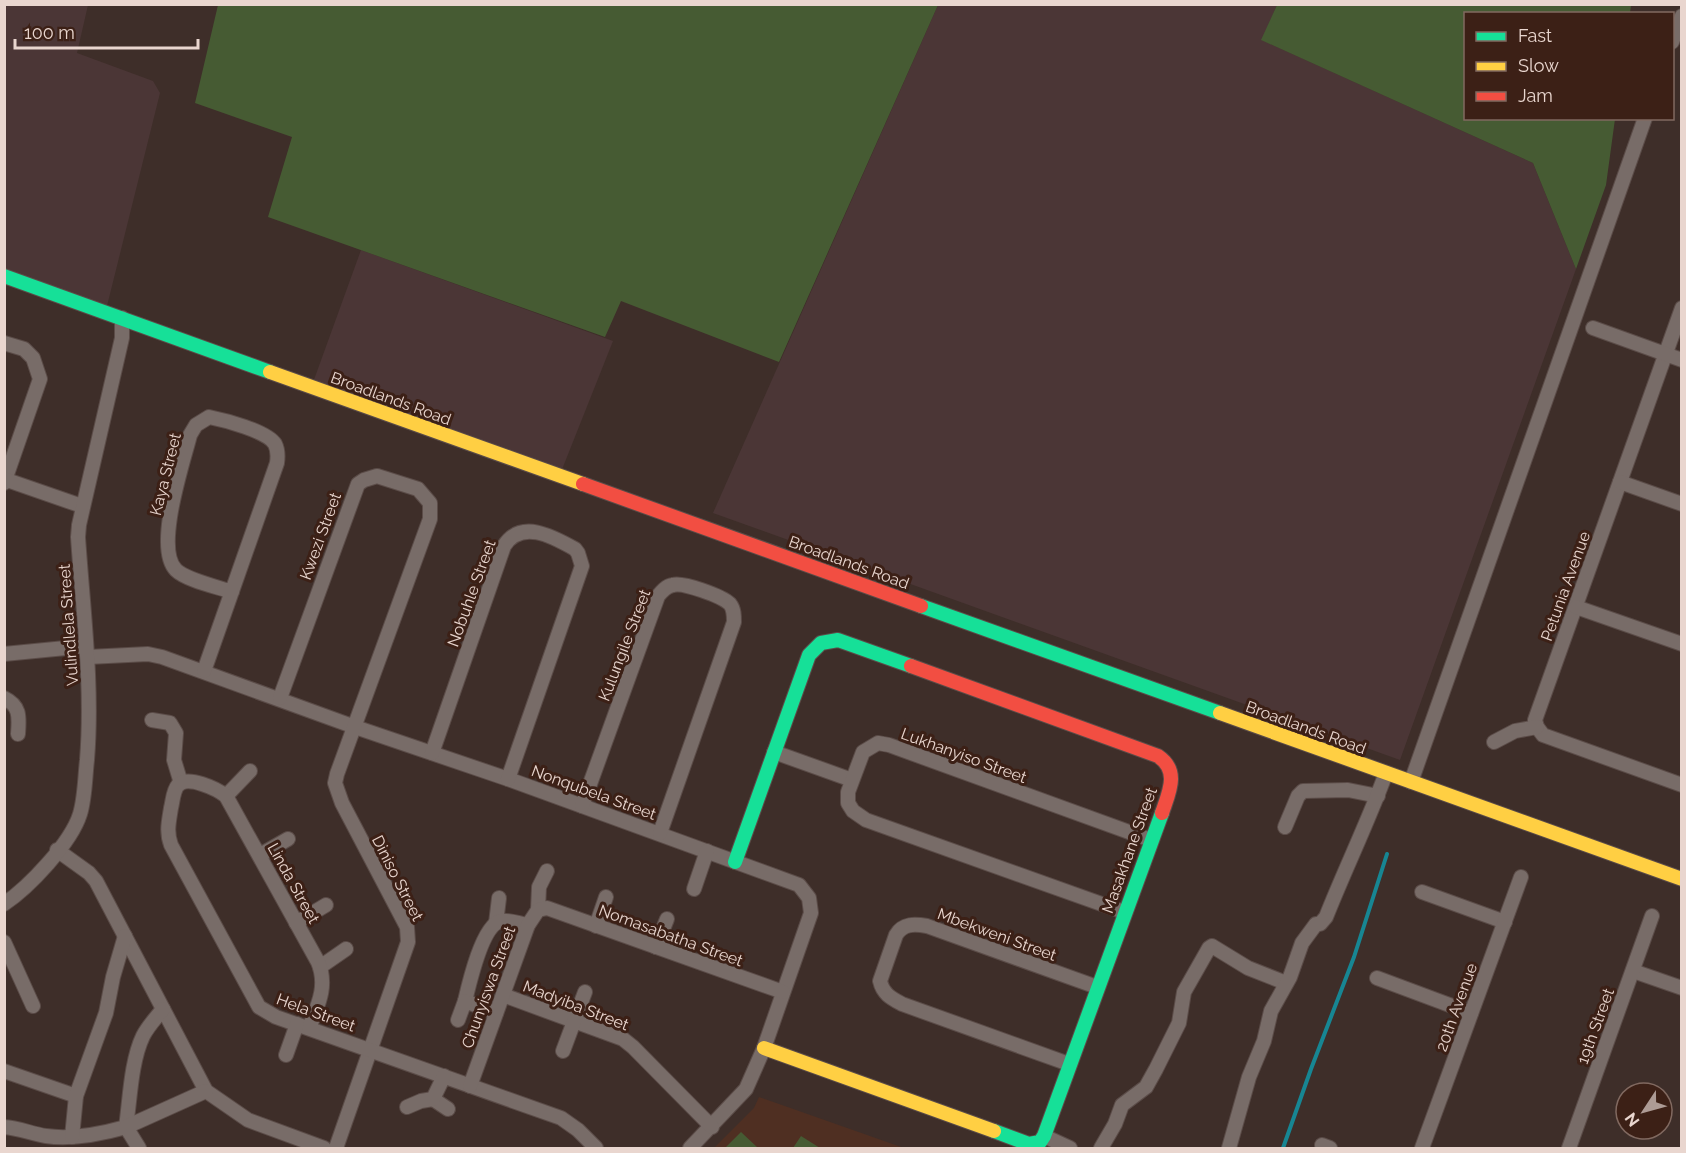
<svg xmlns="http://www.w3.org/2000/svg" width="1686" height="1153" viewBox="0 0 1686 1153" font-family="Raleway,sans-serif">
<rect width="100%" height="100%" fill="#3e2e29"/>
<g fill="#4b3636">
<path d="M 4,5 L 88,5 L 77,53 L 153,81 L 160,93 L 105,314 L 5,278 Z"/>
<path d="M 938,5 L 1277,5 L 1262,40 L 1533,163 L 1576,269 L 1400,760 L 713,513 Z"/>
<path d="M 361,250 L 613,341 L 559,477 L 311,388 Z"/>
</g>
<path fill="#4f2f22" d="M 759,1097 L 904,1148 L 714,1148 L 754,1108 Z"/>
<g fill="#465b33">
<path d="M 218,5 L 218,4 L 938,5 L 779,362 L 621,301 L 605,337 L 268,217 L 292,137 L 195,103 Z"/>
<path d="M 1277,5 L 1631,5 L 1630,13 L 1466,14 L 1466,118 L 1615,119 L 1606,185 L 1576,269 L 1533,163 L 1261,40 Z"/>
<path d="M 741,1132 L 758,1148 L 725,1148 Z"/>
<path d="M 801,1136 L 820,1148 L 793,1148 Z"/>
</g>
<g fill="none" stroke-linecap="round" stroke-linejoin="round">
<path stroke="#178693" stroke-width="4" d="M 1283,1148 L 1311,1069 L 1354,957 L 1387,854"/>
<g stroke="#5b4c48" stroke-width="16">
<g id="street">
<path d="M 1672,42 L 1682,16"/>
<path d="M 1682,308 L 1535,720 L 1537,727 L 1543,735 L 1682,785"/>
<path d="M 1593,328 L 1682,360"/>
<path d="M 4,343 L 24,349 L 33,358 L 40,379 L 4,483"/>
<path d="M 4,479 L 82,506"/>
<path d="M 1620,482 L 1682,504"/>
<path d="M 1576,607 L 1682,644"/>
<path d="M 4,654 L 86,646"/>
<path d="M 88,657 L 148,654 L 162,657 L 355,727 L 508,779 L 799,885 L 809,898 L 811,913 L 764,1048 L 746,1089 L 690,1148"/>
<path d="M 204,671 L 277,463 C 278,456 278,450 275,444 C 267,431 224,420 209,417 L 196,425 L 190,435 C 183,463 154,548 176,570 C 186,580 218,587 232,592"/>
<path d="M 4,698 C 21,706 19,718 18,734"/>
<path d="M 280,698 L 358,484 L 364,480 L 377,476 L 418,489 L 430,503 L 430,519 L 337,774 L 335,783 L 342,803 L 407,927 L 408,942 L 336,1148"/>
<path d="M 152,720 L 170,723 L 176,733 L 174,760 L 181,783"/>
<path d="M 1494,742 L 1515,731 L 1537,727"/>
<path d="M 774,752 L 852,780"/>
<path d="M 432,753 L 504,546 C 521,519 552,536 575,549 L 578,553 L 582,566 L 508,779"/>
<path d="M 1411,782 L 1645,118"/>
<path d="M 226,796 L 250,771"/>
<path d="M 582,806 L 658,596 C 662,591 666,586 673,585 C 683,582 722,596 730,604 C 734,609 734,616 734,622 L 660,833"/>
<path d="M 1285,827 L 1298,796 L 1303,791 L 1348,790 L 1378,796"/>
<path d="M 57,850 L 89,873 L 96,881 L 206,1091 L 248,1120 L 324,1148"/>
<path d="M 260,855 L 288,839"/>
<path d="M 694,889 L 707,851"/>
<path d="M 1422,892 L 1505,922"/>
<path d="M 4,904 C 29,887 71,843 80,814 C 85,798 85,777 87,760 C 93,686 83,611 78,537 L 79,525 L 122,338 L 122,318"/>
<path d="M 538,910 L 539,887 L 547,871"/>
<path d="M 1124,912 L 866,820 L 853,811 L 848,803 L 848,792 L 863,752 L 878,743 L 889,745 L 1151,840"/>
<path d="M 296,923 L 326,905"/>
<path d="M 496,923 L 499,898"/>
<path d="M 596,926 L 606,897"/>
<path d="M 4,942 L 33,1006"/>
<path d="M 656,947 L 667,919"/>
<path d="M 320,967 L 346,949"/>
<path d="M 1633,971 L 1682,988"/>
<path d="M 1377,978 L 1471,1013"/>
<path d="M 503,995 L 623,1039 L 633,1047 L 712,1127"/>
<path d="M 496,1013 L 465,1001 C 469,984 482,927 500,921 C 508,919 520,924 528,925"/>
<path d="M 458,1020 L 465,1001"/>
<path d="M 309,1028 C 318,1005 328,986 318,962 L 226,796 C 217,789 188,775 178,785 C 173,791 173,800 171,808 C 169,821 166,832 171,845 L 259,1007 L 276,1017 L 561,1118 L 578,1130 L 596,1148"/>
<path d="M 563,1051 L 585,992"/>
<path d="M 286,1055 L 297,1024"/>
<path d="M 1069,1064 L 902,1004 C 891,998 883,994 880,981 L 896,935 C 903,923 915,924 927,926 L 1097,987"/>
<path d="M 4,1071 L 76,1096"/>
<path d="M 470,1086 L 528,925 L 538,910 L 547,908 L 783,992"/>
<path d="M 433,1099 L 448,1109"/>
<path d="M 407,1107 L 421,1101 L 433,1099 L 444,1076"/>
<path d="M 4,1127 C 19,1128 32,1134 46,1136 C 73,1140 101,1134 126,1127 C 130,1099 131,1061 143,1036 C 148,1026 156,1018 163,1009"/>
<path d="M 1044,1136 L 1070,1148"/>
<path d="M 72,1137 L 76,1096 L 106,1013 L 113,977 L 125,936"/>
<path d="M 1322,1145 L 1330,1148"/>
<path d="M 139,1148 L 126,1127 L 206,1091"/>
<path d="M 1101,1148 L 1115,1124 L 1122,1105 L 1146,1087 L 1156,1069 L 1179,1023 L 1184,992 L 1209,948 L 1212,946 L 1248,968 L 1286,983"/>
<path d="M 1229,1148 L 1249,1077 L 1264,1041 L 1271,1011 L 1290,977 L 1302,943 L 1316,924 L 1320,924 L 1326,917 C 1345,869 1368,822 1386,773"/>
<path d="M 1422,1148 L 1521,877"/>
<path d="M 1569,1148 L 1652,916"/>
</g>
</g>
<g stroke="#5b4c48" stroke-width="16">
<g id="fast">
<path d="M 4,276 L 270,372"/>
<path d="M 921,606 L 1220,713"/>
<path d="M 735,862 L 809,655 L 821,643 L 838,640 L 911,666"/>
<path d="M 994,1131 L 1029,1144 L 1040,1142 L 1044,1136 L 1162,813"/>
</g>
</g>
<g stroke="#5b4c48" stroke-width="16">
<g id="slow">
<path d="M 270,372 L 583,484"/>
<path d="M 1220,713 L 1682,879"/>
<path d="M 764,1048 L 994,1131"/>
</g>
</g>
<g stroke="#5b4c48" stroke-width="16">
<g id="jam">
<path d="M 583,484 L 921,606"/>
<path d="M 911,666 L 1158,756 C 1180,771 1169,792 1162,813"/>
</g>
</g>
<use href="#street" stroke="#786c68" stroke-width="14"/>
<use href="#fast" stroke="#16e098" stroke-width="14"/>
<use href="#slow" stroke="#ffcf43" stroke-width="14"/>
<use href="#jam" stroke="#f24e42" stroke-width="14"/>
</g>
<g text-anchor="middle" stroke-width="6" stroke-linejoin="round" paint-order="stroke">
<g font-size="16" fill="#e9d6cf" stroke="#3c2016">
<text transform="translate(391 398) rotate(20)" y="6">Broadlands Road</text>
<text transform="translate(165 474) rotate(-76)" y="6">Kaya Street</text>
<text transform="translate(320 536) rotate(-70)" y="6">Kwezi Street</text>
<text transform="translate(849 562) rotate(20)" y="6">Broadlands Road</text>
<text transform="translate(1565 586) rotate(-70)" y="6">Petunia Avenue</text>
<text transform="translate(471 593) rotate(-70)" y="6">Nobuhle Street</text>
<text transform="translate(68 625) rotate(-94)" y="6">Vulindlela Street</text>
<text transform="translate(624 645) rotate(-69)" y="6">Kulungile Street</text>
<text transform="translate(1306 727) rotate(20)" y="6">Broadlands Road</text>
<text transform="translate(964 755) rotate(20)" y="6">Lukhanyiso Street</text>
<text transform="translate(594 792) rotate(20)" y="6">Nonqubela Street</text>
<text transform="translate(1129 850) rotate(-70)" y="6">Masakhane Street</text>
<text transform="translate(398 878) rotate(63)" y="6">Diniso Street</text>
<text transform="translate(294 883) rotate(61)" y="6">Linda Street</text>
<text transform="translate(997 934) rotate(20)" y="6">Mbekweni Street</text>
<text transform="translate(671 935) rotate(20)" y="6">Nomasabatha Street</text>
<text transform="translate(488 987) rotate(-70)" y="6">Chunyiswa Street</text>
<text transform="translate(576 1005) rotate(21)" y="6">Madyiba Street</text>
<text transform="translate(1456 1007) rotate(-70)" y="6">20th Avenue</text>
<text transform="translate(316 1012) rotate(20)" y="6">Hela Street</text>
<text transform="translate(1595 1026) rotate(-70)" y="6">19th Street</text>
</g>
</g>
<rect width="1686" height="1153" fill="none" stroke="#e9d6cf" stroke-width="12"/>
<rect x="1464" y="12" width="210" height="108" fill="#3c2016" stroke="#816960" stroke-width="1.5"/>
<rect x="1476" y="32" width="30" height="9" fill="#16e098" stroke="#816960" stroke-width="1.5"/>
<text x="1518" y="42" font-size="18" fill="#e9d6cf">Fast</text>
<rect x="1476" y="62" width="30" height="9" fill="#ffcf43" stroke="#816960" stroke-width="1.5"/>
<text x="1518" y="72" font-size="18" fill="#e9d6cf">Slow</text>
<rect x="1476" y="92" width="30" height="9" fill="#f24e42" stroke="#816960" stroke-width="1.5"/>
<text x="1518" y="102" font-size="18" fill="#e9d6cf">Jam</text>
<g transform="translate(1644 1111) rotate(234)"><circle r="28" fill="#3c2016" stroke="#816960" stroke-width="1.5"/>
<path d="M0-4.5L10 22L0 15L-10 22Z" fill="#ad9b95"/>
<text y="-9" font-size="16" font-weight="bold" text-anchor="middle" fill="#e9d6cf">N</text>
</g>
<path d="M15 39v9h183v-9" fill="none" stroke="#e9d6cf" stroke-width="3"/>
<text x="24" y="39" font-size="18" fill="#e9d6cf" stroke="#3c2016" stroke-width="4.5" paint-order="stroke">100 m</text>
</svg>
